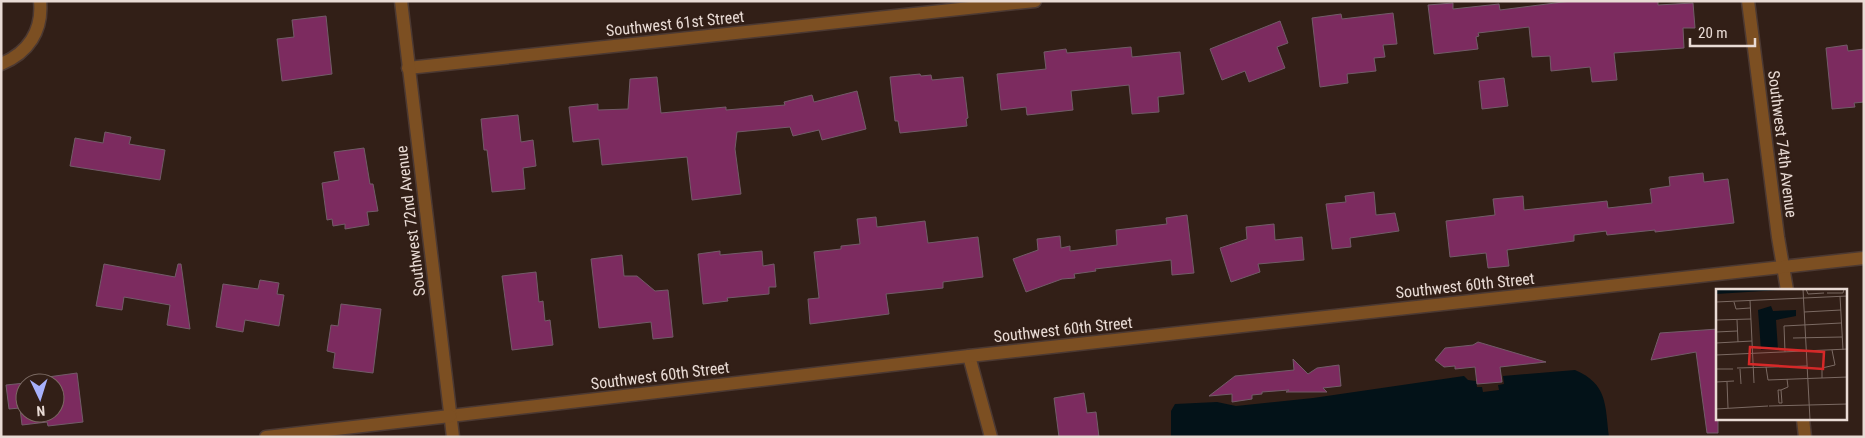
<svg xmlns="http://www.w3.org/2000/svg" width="1865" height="438" viewBox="0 0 1865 438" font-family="'Roboto Condensed',sans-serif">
<rect width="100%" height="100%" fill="#321f17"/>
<path fill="#031218" d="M 1575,370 C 1608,384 1605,405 1609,437 L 1171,437 L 1171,411 L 1175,404 L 1217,402 L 1236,406 L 1313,398 L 1464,376 L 1468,380 L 1476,381 L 1477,387 L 1482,387 L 1483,392 L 1499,390 L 1498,385 L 1504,384 L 1503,376 Z"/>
<g fill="#7c2b5f" stroke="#725c68">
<path d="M 1571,1 L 1658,1 L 1658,5 L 1693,3 L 1695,28 L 1683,28 L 1684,48 L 1614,53 L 1617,80 L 1592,82 L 1590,67 L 1551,71 L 1550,56 L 1532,57 L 1529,27 L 1478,33 L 1479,36 L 1476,37 L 1478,49 L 1434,54 L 1428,5 L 1453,3 L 1453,9 L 1499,4 L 1500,10 Z"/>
<path d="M 1393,13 L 1397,44 L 1383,45 L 1385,57 L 1374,58 L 1376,71 L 1347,74 L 1348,83 L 1320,87 L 1312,18 L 1341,14 L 1342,19 Z"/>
<path d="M 326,16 L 332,74 L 282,81 L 277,39 L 294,37 L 292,20 Z"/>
<path d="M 1280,21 L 1288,43 L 1277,47 L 1285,68 L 1249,82 L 1245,71 L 1222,80 L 1210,49 Z"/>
<path d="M 1847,45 L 1848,51 L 1864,49 L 1864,102 L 1854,103 L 1855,107 L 1832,109 L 1826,48 Z"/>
<path d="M 1131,47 L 1132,57 L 1180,52 L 1184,94 L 1158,97 L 1159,112 L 1132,114 L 1129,85 L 1071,91 L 1073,110 L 1027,115 L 1026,107 L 1001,110 L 997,74 L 1046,69 L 1044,52 L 1066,49 L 1067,53 Z"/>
<path d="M 920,74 L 921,76 L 931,75 L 932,80 L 963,77 L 968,118 L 966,119 L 967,126 L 900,133 L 898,121 L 895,121 L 890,77 Z"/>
<path d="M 657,77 L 661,113 L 726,107 L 726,110 L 785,105 L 784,102 L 812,95 L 814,102 L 857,91 L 866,129 L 822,140 L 819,130 L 793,136 L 790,127 L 737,132 L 735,149 L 741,194 L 692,200 L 687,157 L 602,165 L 599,139 L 573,142 L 569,107 L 598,104 L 598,110 L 628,109 L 630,79 Z"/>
<path d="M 1504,78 L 1508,106 L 1482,109 L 1479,81 Z"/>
<path d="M 518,115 L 521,142 L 533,140 L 536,166 L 523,168 L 525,189 L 492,192 L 487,150 L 484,150 L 481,119 Z"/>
<path d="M 105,132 L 131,137 L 129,144 L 165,150 L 160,180 L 70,166 L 75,138 L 103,143 Z"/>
<path d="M 364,148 L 370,184 L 373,184 L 378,211 L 367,212 L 369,225 L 345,229 L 345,224 L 333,226 L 332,219 L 327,220 L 322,183 L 339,180 L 334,152 Z"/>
<path d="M 1703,173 L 1704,182 L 1728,179 L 1734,223 L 1655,232 L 1655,230 L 1607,235 L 1606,231 L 1574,235 L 1574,241 L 1507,250 L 1509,266 L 1488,268 L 1486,253 L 1450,257 L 1446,221 L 1495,215 L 1493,199 L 1523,196 L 1524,210 L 1607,201 L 1608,208 L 1652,203 L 1650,189 L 1670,186 L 1669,177 Z"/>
<path d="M 1374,192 L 1376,215 L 1395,213 L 1399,231 L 1350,238 L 1351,247 L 1332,249 L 1326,204 L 1346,202 L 1345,196 Z"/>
<path d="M 1187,215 L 1194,273 L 1172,275 L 1171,260 L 1095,269 L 1096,271 L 1074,274 L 1075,278 L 1062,279 L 1026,292 L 1013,259 L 1038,250 L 1037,239 L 1060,236 L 1061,248 L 1070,246 L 1070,251 L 1117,245 L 1116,230 L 1167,224 L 1166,218 Z"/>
<path d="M 876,217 L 877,227 L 925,221 L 928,243 L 978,237 L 983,277 L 943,282 L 943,288 L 886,294 L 889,314 L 810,324 L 808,299 L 819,298 L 814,252 L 841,249 L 841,246 L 860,244 L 857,219 Z"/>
<path d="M 1274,224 L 1275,240 L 1302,237 L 1304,260 L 1258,264 L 1260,272 L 1231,282 L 1220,248 L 1247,239 L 1246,227 Z"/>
<path d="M 720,251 L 720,255 L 762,251 L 763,266 L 774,264 L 776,287 L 769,287 L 769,294 L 727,298 L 728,301 L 703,304 L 698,254 Z"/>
<path d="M 622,255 L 624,276 L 637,276 L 655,291 L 668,290 L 673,337 L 653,339 L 651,322 L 599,328 L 591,259 Z"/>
<path d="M 104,264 L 175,277 L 178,264 L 181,264 L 190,329 L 167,325 L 170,305 L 124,297 L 122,310 L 96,306 Z"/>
<path d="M 536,272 L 539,302 L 543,301 L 545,321 L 550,320 L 553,345 L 512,350 L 502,276 Z"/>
<path d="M 260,280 L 279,283 L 277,294 L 284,295 L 279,326 L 245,320 L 243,332 L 216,327 L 223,284 L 258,289 Z"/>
<path d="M 341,304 L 381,309 L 373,373 L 333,368 L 335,353 L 327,351 L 331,325 L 338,326 Z"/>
<path d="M 1718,329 L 1718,433 L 1707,433 L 1696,352 L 1651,360 L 1660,333 Z"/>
<path d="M 1478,342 L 1546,362 L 1500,367 L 1502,382 L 1477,384 L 1475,367 L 1455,369 L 1455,366 L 1444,367 L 1435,360 L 1445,348 L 1473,345 Z"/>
<path d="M 1293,359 L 1308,374 L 1317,368 L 1339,365 L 1341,386 L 1323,388 L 1327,392 L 1286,392 L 1289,390 L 1262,392 L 1262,394 L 1252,395 L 1252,399 L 1232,402 L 1232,394 L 1209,396 L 1235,376 L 1294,370 Z"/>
<path d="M 77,373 L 83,422 L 48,426 L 47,422 L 22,425 L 20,408 L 9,409 L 6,385 L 25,383 L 25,413 L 55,413 L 55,383 L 26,383 L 26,380 Z"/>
<path d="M 1084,393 L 1087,413 L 1096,412 L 1099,437 L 1059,437 L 1054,398 Z"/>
</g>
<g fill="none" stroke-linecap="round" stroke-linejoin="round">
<g stroke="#4c3932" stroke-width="15">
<g id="minor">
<path d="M 1748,1 L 1778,237 L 1787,290"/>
<path d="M 1,64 C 28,53 43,31 40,1"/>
<path d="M 408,68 L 1035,1"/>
<path d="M 969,356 L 991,437"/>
<path d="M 450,416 L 969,356 L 1864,258"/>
<path d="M 1803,419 L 1805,437"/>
</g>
</g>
<g stroke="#4c3932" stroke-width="15">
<g id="tertiary">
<path d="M 401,1 L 453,437"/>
<path d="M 266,437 L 450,416"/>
</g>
</g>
<use href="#minor" stroke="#7c4f22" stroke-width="12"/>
<use href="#tertiary" stroke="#7c4f22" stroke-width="12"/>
</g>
<g text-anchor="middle" stroke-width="4" stroke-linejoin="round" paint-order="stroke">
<g font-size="16" fill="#e9dbd5" stroke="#321f17">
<text transform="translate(675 23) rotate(-6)" y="6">Southwest 61st Street</text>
<text transform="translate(1783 144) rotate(83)" y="6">Southwest 74th Avenue</text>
<text transform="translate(410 221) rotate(-97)" y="6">Southwest 72nd Avenue</text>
<text transform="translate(1465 285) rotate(-6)" y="6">Southwest 60th Street</text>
<text transform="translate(1063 329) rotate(-6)" y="6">Southwest 60th Street</text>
<text transform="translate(660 375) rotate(-7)" y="6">Southwest 60th Street</text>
</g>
</g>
<g transform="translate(1716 289)">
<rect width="131" height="131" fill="#321f17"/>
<path d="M 0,0 L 80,0 L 0,5 ZM 55,17 L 57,22 L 80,21 L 80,27 L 60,31 L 62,61 L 45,61 L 42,21 Z" fill="#031218"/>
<path fill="none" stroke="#7b6a63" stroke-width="1" d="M 87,0 L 94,131M 90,0 L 92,5 L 108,4M 111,4 L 127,4 L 128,0M 124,7 L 127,61M 34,11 L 38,94M 0,13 L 132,7M 18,13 L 20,20 L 34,19M 88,23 L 125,21M 0,31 L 35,30M 21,31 L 22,53M 0,43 L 21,42M 77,49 L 126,48M 0,54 L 36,52M 69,63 L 68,37 L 125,34M 0,66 L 132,60M 50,78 L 52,91 L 132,88M 21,79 L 91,77M 0,80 L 17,80M 24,80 L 25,95M 106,89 L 106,79 L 119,76 L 116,61M 0,93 L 18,92M 11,93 L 12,119M 65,101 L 62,101 L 63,114 L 66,114M 66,114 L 65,101 L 72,98 L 71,90M 53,117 L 132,115M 0,120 L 52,117"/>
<path fill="#d62828" fill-opacity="0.15" stroke="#d62828" stroke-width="2.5" d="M 34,58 L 108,63 L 107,80 L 33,75 Z"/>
<rect width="131" height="131" fill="none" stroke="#e9dbd5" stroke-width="2.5"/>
</g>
<rect width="1865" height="438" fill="none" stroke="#e9dbd5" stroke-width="5"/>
<g transform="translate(40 398) rotate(176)"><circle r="24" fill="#321f17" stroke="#7b6a63"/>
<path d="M0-4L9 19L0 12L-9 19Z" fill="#a7b1fc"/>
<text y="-8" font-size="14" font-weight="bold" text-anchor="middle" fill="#e9dbd5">N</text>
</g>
<path d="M1690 38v8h65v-8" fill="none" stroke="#e9dbd5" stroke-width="2.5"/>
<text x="1698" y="38" font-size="15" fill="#e9dbd5" stroke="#321f17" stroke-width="4" paint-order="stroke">20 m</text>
</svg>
